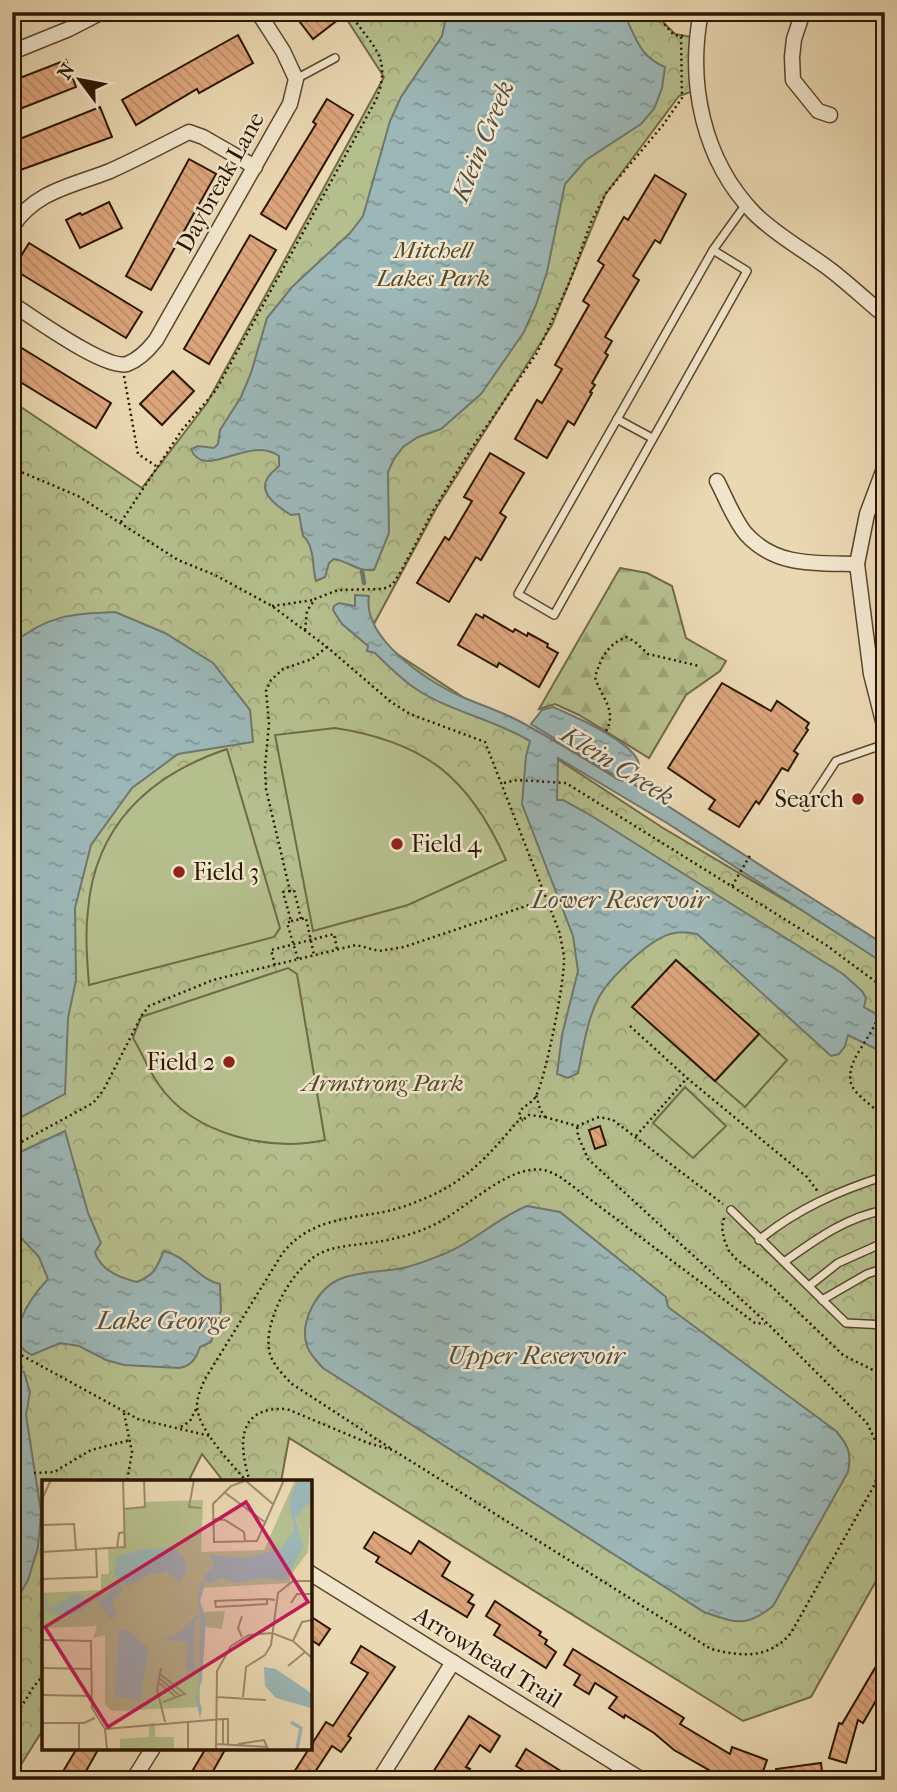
<svg xmlns="http://www.w3.org/2000/svg" width="897" height="1792" viewBox="0 0 897 1792" font-family="'IM FELL French Canon',serif">
<defs>
<pattern id="forest-firs" width="22" height="20" patternUnits="userSpaceOnUse" patternTransform="scale(1.75)"><rect width="22" height="20" fill="#b5bf8d"/><path d="M5 1l3.5 6h-7zM16 11l3.5 6h-7z" fill="#9ca378"/></pattern>
<pattern id="park-crowns" width="20" height="18" patternUnits="userSpaceOnUse" patternTransform="scale(1.75)"><rect width="20" height="18" fill="#b5bf8d"/><path d="M2 6a3 3 0 1 1 6 0M12 15a3 3 0 1 1 6 0" fill="none" stroke="#9ca378"/></pattern>
<pattern id="water-ripples" width="26" height="14" patternUnits="userSpaceOnUse" patternTransform="scale(1.75)"><rect width="26" height="14" fill="#9cb7b7"/><path d="M2 4q2-2 4 0t4 0M15 11q2-2 4 0t4 0" fill="none" stroke="#7f9492"/></pattern>
<pattern id="building-back-hatch" width="6" height="6" patternUnits="userSpaceOnUse" patternTransform="scale(1.75)"><rect width="6" height="6" fill="#dca57c"/><path d="M-1 5l2 2M0 0l6 6M5-1l2 2" fill="none" stroke="#bd8d69"/></pattern>
</defs>
<rect width="100%" height="100%" fill="#ead8b2"/>
<filter id="stains"><feTurbulence type="fractalNoise" baseFrequency=".00286" numOctaves="4"/><feColorMatrix values="0 0 0 0 .2 0 0 0 0 .09 0 0 0 0 .02 0 0 0 .5 -.17"/></filter>
<radialGradient id="worn" r=".72"><stop offset=".6" stop-color="#630" stop-opacity="0"/><stop offset="1" stop-color="#630" stop-opacity=".3"/></radialGradient>
<path fill="url(#forest-firs)" stroke="#706a46" stroke-width="2" d="M 620,568 L 647,573 L 672,586 L 686,638 L 726,661 L 720,671 L 686,695 L 649,758 L 579,715 L 555,704 L 539,709 Z"/>
<path fill="url(#park-crowns)" stroke="#706a46" stroke-width="2" d="M 342,12 L 653,12 L 675,34 L 703,39 L 702,88 L 679,96 L 605,195 L 552,325 L 437,507 L 368,635 L 663,828 L 805,912 L 885,963 L 885,1565 L 811,1697 L 743,1721 L 289,1438 L 281,1482 L 224,1482 L 202,1454 L 188,1482 L 44,1482 L 44,1728 L 12,1779 L 12,401 L 142,488 L 207,403 L 384,77 Z"/>
<g fill="#b5bf8d" stroke="#706a46" stroke-width="2">
<path d="M 335,728 C 425,742 469,777 506,860 L 408,905 L 313,931 L 275,735 Z"/>
<path d="M 227,749 L 280,928 L 274,937 L 89,985 C 87,960 85,934 88,910 C 95,825 150,775 227,749 Z"/>
<path d="M 288,968 L 297,974 L 325,1140 C 269,1152 194,1135 159,1085 C 149,1071 142,1053 133,1038 L 141,1017 Z"/>
<path d="M 759,1034 L 787,1060 L 745,1107 L 715,1081 Z"/>
<path d="M 685,1087 L 726,1126 L 693,1158 L 653,1123 Z"/>
</g>
<g fill="url(#water-ripples)" stroke="#6f776e" stroke-width="2">
<path d="M 447,12 L 623,12 C 636,36 638,56 665,67 L 662,88 L 654,109 L 641,124 L 586,160 L 565,184 L 547,272 L 536,305 L 524,332 L 481,394 L 441,429 L 418,437 L 403,447 L 394,459 L 388,472 L 389,533 L 374,570 C 357,572 351,562 334,559 L 329,563 L 325,577 L 316,581 C 312,567 315,546 303,536 L 299,514 L 291,515 C 281,509 258,494 267,479 C 269,474 275,470 279,466 L 279,456 C 249,434 204,482 191,449 L 198,446 L 214,448 L 218,444 L 220,430 L 241,397 L 251,373 L 267,318 L 292,287 L 350,233 L 363,216 L 390,121 L 401,97 L 442,36 Z"/>
<path d="M 355,595 L 369,596 C 362,637 425,680 458,695 C 477,704 498,710 517,720 C 552,738 586,760 619,780 L 624,781 L 531,724 L 542,710 L 553,707 C 574,716 626,739 637,759 C 642,769 638,777 635,785 L 885,945 L 885,964 L 667,823 L 558,758 L 557,800 L 563,800 L 587,813 L 843,974 L 862,991 L 866,998 L 864,1007 L 885,1019 L 885,1032 L 876,1049 L 848,1035 L 845,1046 L 839,1054 L 831,1056 L 697,934 C 688,932 679,931 670,934 C 649,940 608,979 598,999 C 587,1020 583,1049 578,1073 L 568,1078 L 557,1074 L 562,1035 L 578,971 L 573,936 L 522,804 L 526,756 L 530,741 C 495,720 449,711 416,689 C 401,679 388,666 375,653 L 367,651 L 368,646 L 342,624 L 333,610 L 334,606 L 339,603 L 355,606 Z"/>
<path d="M 115,612 L 165,633 L 213,663 L 250,710 L 253,742 L 178,754 L 132,788 L 91,845 L 75,908 L 76,980 L 68,1018 L 65,1094 L 12,1122 L 12,644 C 48,615 71,614 115,612 Z"/>
<path d="M 65,1131 L 88,1213 L 101,1243 L 95,1252 C 100,1270 120,1278 137,1282 C 157,1273 155,1269 164,1251 C 188,1257 199,1280 220,1284 L 221,1310 L 211,1342 L 200,1347 C 196,1359 191,1366 179,1368 L 124,1365 L 106,1360 L 79,1346 L 60,1343 L 32,1355 C 0,1341 30,1298 48,1279 L 39,1257 L 12,1228 L 12,1156 Z"/>
<path d="M 527,1206 L 560,1212 L 666,1297 L 668,1307 L 836,1431 C 848,1445 852,1453 848,1472 L 773,1606 C 746,1628 736,1623 704,1612 L 323,1368 C 317,1361 310,1355 307,1346 C 299,1322 317,1289 340,1279 C 359,1271 383,1272 403,1268 C 417,1265 431,1259 444,1254 C 474,1242 497,1218 527,1206 Z"/>
<path d="M 12,1370 L 24,1372 L 30,1392 L 26,1415 L 41,1512 L 38,1547 L 28,1580 L 12,1608 Z"/>
</g>
<g fill="none" stroke-linecap="round" stroke-linejoin="round">
<g stroke="#6f776e" stroke-width="4.5">
<path d="M 362,571 L 364,583"/>
<path d="M 19,1371 L 21,1367"/>
</g>
</g>
<g fill="url(#building-back-hatch)" stroke="#2b1600" stroke-width="2">
<path d="M 303,12 L 334,12 L 339,19 L 313,39 L 296,17 Z"/>
<path d="M 238,35 L 253,63 L 199,93 L 197,89 L 136,125 L 122,100 Z"/>
<path d="M 66,60 L 76,87 L 12,112 L 12,81 Z"/>
<path d="M 327,99 L 353,115 L 286,229 L 261,214 L 316,124 L 313,122 Z"/>
<path d="M 100,107 L 112,137 L 12,173 L 12,142 Z"/>
<path d="M 189,159 L 216,174 L 151,290 L 126,276 Z"/>
<path d="M 655,175 L 686,194 L 660,243 L 655,240 L 633,276 L 639,280 L 605,337 L 612,341 L 605,353 L 608,355 L 592,383 L 595,385 L 590,392 L 592,393 L 574,425 L 568,421 L 547,458 L 515,439 L 537,400 L 542,403 L 562,369 L 555,365 L 589,305 L 583,301 L 604,265 L 598,261 L 624,217 L 628,220 Z"/>
<path d="M 109,202 L 122,228 L 80,248 L 66,220 L 80,213 L 82,215 Z"/>
<path d="M 250,235 L 276,250 L 209,364 L 184,349 Z"/>
<path d="M 29,243 L 142,312 L 126,338 L 13,269 Z"/>
<path d="M 12,342 L 111,403 L 96,428 L 12,377 Z"/>
<path d="M 173,371 L 194,391 L 162,425 L 140,404 Z"/>
<path d="M 490,453 L 524,473 L 500,513 L 506,517 L 481,560 L 476,557 L 449,602 L 417,583 L 445,537 L 449,540 L 472,501 L 464,497 Z"/>
<path d="M 476,614 L 483,618 L 484,615 L 513,632 L 515,629 L 527,636 L 528,633 L 548,644 L 547,647 L 558,653 L 539,687 L 499,663 L 497,667 L 458,645 Z"/>
<path d="M 722,683 L 771,711 L 777,701 L 809,723 L 806,728 L 808,730 L 794,751 L 798,754 L 788,771 L 782,768 L 759,804 L 756,801 L 739,827 L 709,809 L 715,800 L 668,768 Z"/>
<path d="M 676,960 L 759,1034 L 715,1081 L 632,1007 Z"/>
<path d="M 600,1126 L 606,1145 L 595,1149 L 589,1130 Z"/>
<path d="M 374,1532 L 411,1554 L 419,1541 L 450,1562 L 442,1576 L 473,1595 L 468,1602 L 474,1605 L 467,1617 L 376,1562 L 379,1557 L 364,1548 Z"/>
<path d="M 495,1601 L 541,1632 L 539,1635 L 547,1640 L 545,1644 L 556,1652 L 546,1668 L 494,1635 L 500,1625 L 486,1616 Z"/>
<path d="M 310,1616 L 330,1629 L 319,1645 L 310,1639 Z"/>
<path d="M 361,1646 L 395,1667 L 348,1736 L 351,1738 L 341,1752 L 332,1746 L 315,1772 L 328,1780 L 289,1780 L 326,1722 L 333,1726 L 368,1673 L 351,1663 Z"/>
<path d="M 573,1649 L 684,1718 L 680,1724 L 730,1754 L 732,1747 L 767,1760 L 760,1780 L 731,1780 L 716,1774 L 674,1750 L 654,1733 L 625,1715 L 624,1718 L 609,1708 L 617,1697 L 595,1683 L 589,1694 L 574,1685 L 580,1675 L 564,1665 Z"/>
<path d="M 885,1651 L 885,1685 L 863,1723 L 858,1720 L 846,1763 L 829,1758 L 839,1723 L 842,1724 Z"/>
<path d="M 469,1716 L 500,1736 L 490,1752 L 480,1745 L 466,1767 L 470,1769 L 463,1780 L 455,1775 L 452,1780 L 428,1780 Z"/>
<path d="M 77,1748 L 99,1748 L 81,1780 L 58,1780 Z"/>
<path d="M 206,1748 L 226,1748 L 208,1780 L 187,1780 Z"/>
<path d="M 526,1749 L 575,1780 L 539,1780 L 516,1766 Z"/>
<path d="M 821,1763 L 823,1780 L 777,1780 L 776,1769 Z"/>
</g>
<g fill="none" stroke-linecap="round" stroke-linejoin="round">
<g stroke="#5b462c" stroke-width="10">
<g id="service">
<path d="M 296,79 L 335,58"/>
<path d="M 713,250 L 747,271 L 554,615 L 518,594 L 713,250 L 746,204"/>
<path d="M 617,419 L 652,438"/>
<path d="M 806,807 L 836,761 L 885,744"/>
<path d="M 731,1210 L 846,1323 L 885,1325"/>
<path d="M 759,1240 C 797,1209 838,1191 885,1176"/>
<path d="M 784,1262 C 815,1240 846,1217 885,1210"/>
<path d="M 809,1286 L 838,1263 L 885,1242"/>
<path d="M 822,1300 L 867,1274 L 885,1268"/>
</g>
</g>
<g stroke="#5b462c" stroke-width="17">
<g id="minor">
<path d="M 701,12 C 687,83 703,160 754,213 C 777,236 806,251 832,271 C 850,285 867,301 885,316"/>
<path d="M 803,12 L 794,39 L 792,57 L 793,80 L 818,111 L 830,115"/>
<path d="M 12,52 L 69,29 L 102,12"/>
<path d="M 12,227 C 35,191 72,186 110,171 C 137,159 163,145 189,132 L 203,137 L 255,167"/>
<path d="M 12,304 C 33,317 105,370 127,364 C 138,360 149,349 156,340 L 290,104 L 296,79 L 283,51 L 258,12"/>
<path d="M 885,466 L 867,514 L 857,564 L 871,674 L 885,729"/>
<path d="M 717,481 C 726,498 734,520 746,534 C 776,567 816,563 857,564"/>
<path d="M 310,1573 L 642,1780"/>
<path d="M 133,1780 L 153,1748"/>
<path d="M 379,1780 L 453,1662"/>
</g>
</g>
<g stroke="#2b1600" stroke-width="2.5" stroke-dasharray="2 3.5" stroke-linecap="butt">
<path d="M 653,12 L 674,35 L 683,36"/>
<path d="M 124,376 L 138,454 L 156,466"/>
<path d="M 12,468 L 78,496 L 178,560 L 215,575 L 272,606 L 327,647 L 391,702 L 410,714 L 485,742 L 559,931 C 561,940 563,949 564,958 C 565,980 546,1076 536,1096 C 532,1103 525,1105 520,1111 L 519,1117 L 523,1120 L 529,1115 L 545,1117 L 540,1109 L 536,1095"/>
<path d="M 121,522 L 182,430 L 216,390 L 376,100 C 393,56 372,47 349,12"/>
<path d="M 272,606 L 314,600"/>
<path d="M 305,630 L 307,611 L 315,599 L 338,590 L 383,589 L 392,585 L 400,573 L 434,509 L 473,446 L 537,353 L 569,283 L 592,220 L 606,193 L 663,125 L 682,98 L 681,36"/>
<path d="M 606,731 C 618,710 600,696 595,677 C 601,658 607,645 626,637 L 634,641 L 648,654 L 699,666"/>
<path d="M 504,783 L 517,780 L 566,783 L 826,945 L 876,982 C 897,1024 843,1051 851,1083 C 853,1094 877,1109 885,1118"/>
<path d="M 732,886 L 751,854"/>
<path d="M 290,891 L 283,892 L 291,921 L 287,923 L 298,959"/>
<path d="M 543,892 L 538,902 L 542,908 L 550,909"/>
<path d="M 301,919 L 294,890 L 290,891 L 266,789 L 265,767 L 269,723 L 266,691 L 271,680 L 283,669 L 312,659 L 327,647"/>
<path d="M 291,921 L 306,918 L 314,955"/>
<path d="M 275,965 L 271,950 L 334,934 L 337,949"/>
<path d="M 630,1026 L 687,1078 L 807,1177 L 819,1193"/>
<path d="M 545,1117 L 577,1126 L 599,1117 L 613,1120 L 723,1204"/>
<path d="M 636,1136 L 687,1078"/>
<path d="M 12,1147 L 93,1103 L 103,1091 L 142,1015 L 149,1006 L 213,980 L 356,945 L 379,951 L 404,947 L 538,902"/>
<path d="M 724,1218 L 722,1227 L 724,1239 L 729,1251 L 737,1260 L 770,1285 L 843,1355 L 885,1376"/>
<path d="M 12,1350 L 138,1419 L 210,1436"/>
<path d="M 124,1413 L 132,1452 L 127,1482"/>
<path d="M 181,1427 L 190,1421 L 196,1409"/>
<path d="M 390,1448 L 292,1384 C 284,1376 274,1366 270,1354 C 261,1323 294,1264 323,1252 C 340,1245 359,1245 376,1242 C 397,1239 422,1232 441,1221 C 470,1205 510,1164 544,1170 C 549,1171 554,1174 559,1176 L 755,1323 L 765,1324"/>
<path d="M 34,1473 L 54,1472 L 91,1450 L 130,1440"/>
<path d="M 247,1482 C 232,1464 198,1430 197,1406 C 197,1397 201,1388 205,1379 L 282,1254 C 305,1224 336,1220 371,1214 C 390,1212 410,1205 428,1197 C 466,1181 491,1153 517,1122 L 523,1120"/>
<path d="M 250,1482 C 239,1446 235,1406 287,1409 L 368,1443 L 393,1450 L 711,1649 C 742,1657 769,1659 791,1633 L 875,1484 L 879,1467 L 879,1448 L 867,1423 L 768,1324 L 588,1159 L 578,1136 L 577,1126"/>
<path d="M 12,1722 L 34,1686 L 44,1675"/>
</g>
<use href="#service" stroke="#f1e6cd" stroke-width="7"/>
<use href="#minor" stroke="#f1e6cd" stroke-width="14"/>
</g>
<g fill="#8f2418" stroke="#f1e6cd" stroke-width="2.5">
<circle cx="858" cy="799" r="7"/>
<circle cx="397" cy="844" r="7"/>
<circle cx="179" cy="872" r="7"/>
<circle cx="229" cy="1062" r="7"/>
</g>
<g text-anchor="middle" stroke-width="5" stroke-linejoin="round" paint-order="stroke">
<g font-size="24" fill="#2b1600" stroke="#f1e6cd">
<text transform="translate(220 182) rotate(-61)" y="8">Daybreak Lane</text>
<text transform="translate(488 1657) rotate(32)" y="8">Arrowhead Trail</text>
</g>
<g font-size="24" font-style="italic" fill="#54492a" stroke="#f1e6cd">
<text x="433" y="258">Mitchell<tspan x="433" dy="28">Lakes Park</tspan></text>
<text x="383" y="1091">Armstrong Park</text>
</g>
<g font-size="24" fill="#2b1600" stroke="#f1e6cd" text-anchor="end">
<text x="844" y="807">Search</text>
<text x="411" y="852" text-anchor="start">Field 4</text>
<text x="193" y="880" text-anchor="start">Field 3</text>
<text x="215" y="1070">Field 2</text>
</g>
<g font-size="26" font-style="italic" fill="#534e40" stroke="#f1e6cd">
<text transform="translate(482 141) rotate(-68)" y="9">Klein Creek</text>
<text transform="translate(618 765) rotate(32)" y="9">Klein Creek</text>
<text x="620" y="908">Lower Reservoir</text>
<text x="163" y="1329">Lake George</text>
<text x="536" y="1364">Upper Reservoir</text>
</g>
</g>
<g transform="translate(42 1480)">
<rect width="270" height="270" fill="#ead8b2"/>
<path d="M 183,131 L 180,149 L 164,147 L 162,132 Z" fill="#b5bf8d"/>
<path d="M 253,0 L 269,0 L 269,31 L 266,72 L 248,96 L 248,103 L 158,108 L 158,227 L 70,231 L 63,225 L 63,155 L 51,158 L 55,146 L 0,148 L 0,113 L 59,110 L 59,94 L 67,94 L 66,69 L 81,68 L 82,29 L 100,28 L 103,22 L 161,20 L 159,72 L 222,70 ZM 107,243 L 113,243 L 113,257 L 132,257 L 132,269 L 78,269 L 78,259 L 107,257 Z" fill="#b5bf8d"/>
<path d="M 117,32 L 111,53 L 93,60 L 89,35 ZM 119,93 L 136,100 L 118,118 L 100,101 ZM 141,104 L 149,119 L 143,139 L 121,122 ZM 97,109 L 115,122 L 99,138 L 92,121 Z" fill="#b5bf8d"/>
<path d="M 256,0 L 269,0 L 269,20 L 253,39 L 262,67 L 242,101 L 222,98 L 193,103 L 180,98 L 166,104 L 161,98 L 172,85 L 167,75 L 205,78 L 239,68 L 252,51 L 247,20 ZM 131,68 L 143,78 L 144,92 L 138,102 L 125,92 L 107,94 L 86,106 L 73,96 L 74,77 L 103,69 ZM 72,102 L 82,108 L 70,121 L 75,136 L 68,139 L 54,118 L 64,117 ZM 159,102 L 163,105 L 158,121 L 164,139 L 160,201 L 155,214 L 160,229 L 158,239 L 153,215 L 157,203 L 158,138 L 153,140 L 152,193 L 144,189 L 146,162 L 122,159 L 135,154 L 158,133 L 156,117 ZM 3,113 L 7,129 L 32,114 L 52,121 L 37,132 L 23,136 L 3,131 ZM 77,149 L 84,149 L 107,168 L 98,220 L 73,217 ZM 222,187 L 234,189 L 269,213 L 269,228 L 234,218 L 223,206 Z" fill="#9cb7b7"/>
<path fill="none" stroke="#9cb7b7" stroke-width="3.5" d="M 249,242 L 259,248 L 255,269"/>
<path fill="none" stroke="#9e8a6b" stroke-width="2" d="M 152,0 L 147,27 L 159,28M 205,0 L 189,6 L 171,24 L 172,62 L 215,61 L 242,0M 204,1 L 232,25M 182,12 L 224,43M 0,19 L 9,0M 82,29 L 103,27 L 102,0M 170,39 L 183,40 L 202,52 L 203,62M 0,45 L 32,44 L 34,70M 75,68 L 77,53 L 83,52M 0,72 L 83,67 L 81,0M 0,99 L 55,97 L 54,69M 225,119 L 225,124 L 174,127 L 173,121 L 225,119 L 233,120M 249,123 L 255,114 L 270,114M 200,136 L 196,148 L 200,157M 0,160 L 49,161 L 50,228 L 63,249 L 65,269M 251,161 L 260,142 L 270,140M 246,186 L 263,172M 0,188 L 49,189M 119,188 L 115,209 L 123,242M 118,194 L 143,214 L 121,222M 117,198 L 138,216M 116,202 L 134,217M 0,215 L 49,216M 175,217 L 224,220M 201,217 L 204,187 L 223,175 L 229,165 L 236,113 L 251,101 L 270,101M 181,239 L 186,239 L 186,264M 0,243 L 42,243 L 53,238M 63,249 L 181,239M 174,264 L 226,267M 181,264 L 181,239M 196,264 L 222,260 L 226,269M 37,269 L 37,244M 146,269 L 146,241M 174,269 L 175,191 L 189,166 L 207,155 L 230,153 L 251,161 L 270,178"/>
<path fill="#c2185b" fill-opacity="0.15" stroke="#c2185b" stroke-width="3.5" d="M 204,22 L 266,122 L 66,247 L 3,147 Z"/>
<rect width="270" height="270" fill="none" stroke="#2b1600" stroke-width="3.5"/>
</g>
<rect width="897" height="1792" fill="none" stroke="#ead8b2" stroke-width="42"/>
<rect x="14" y="14" width="869" height="1764" fill="none" stroke="#2b1600" stroke-width="3.5"/>
<rect x="21" y="21" width="855" height="1750" fill="none" stroke="#2b1600" stroke-width="2"/>
<g transform="translate(80 80) rotate(302)" stroke="#f1e6cd" stroke-width="5" paint-order="stroke">
<path d="M0-5L12 26L0 18L-12 26Z" fill="#2b1600"/>
<text y="-10" font-size="19" font-weight="bold" text-anchor="middle" fill="#2b1600">N</text>
</g>
<rect width="100%" height="100%" filter="url(#stains)"/>
<rect width="100%" height="100%" fill="url(#worn)"/>
</svg>
